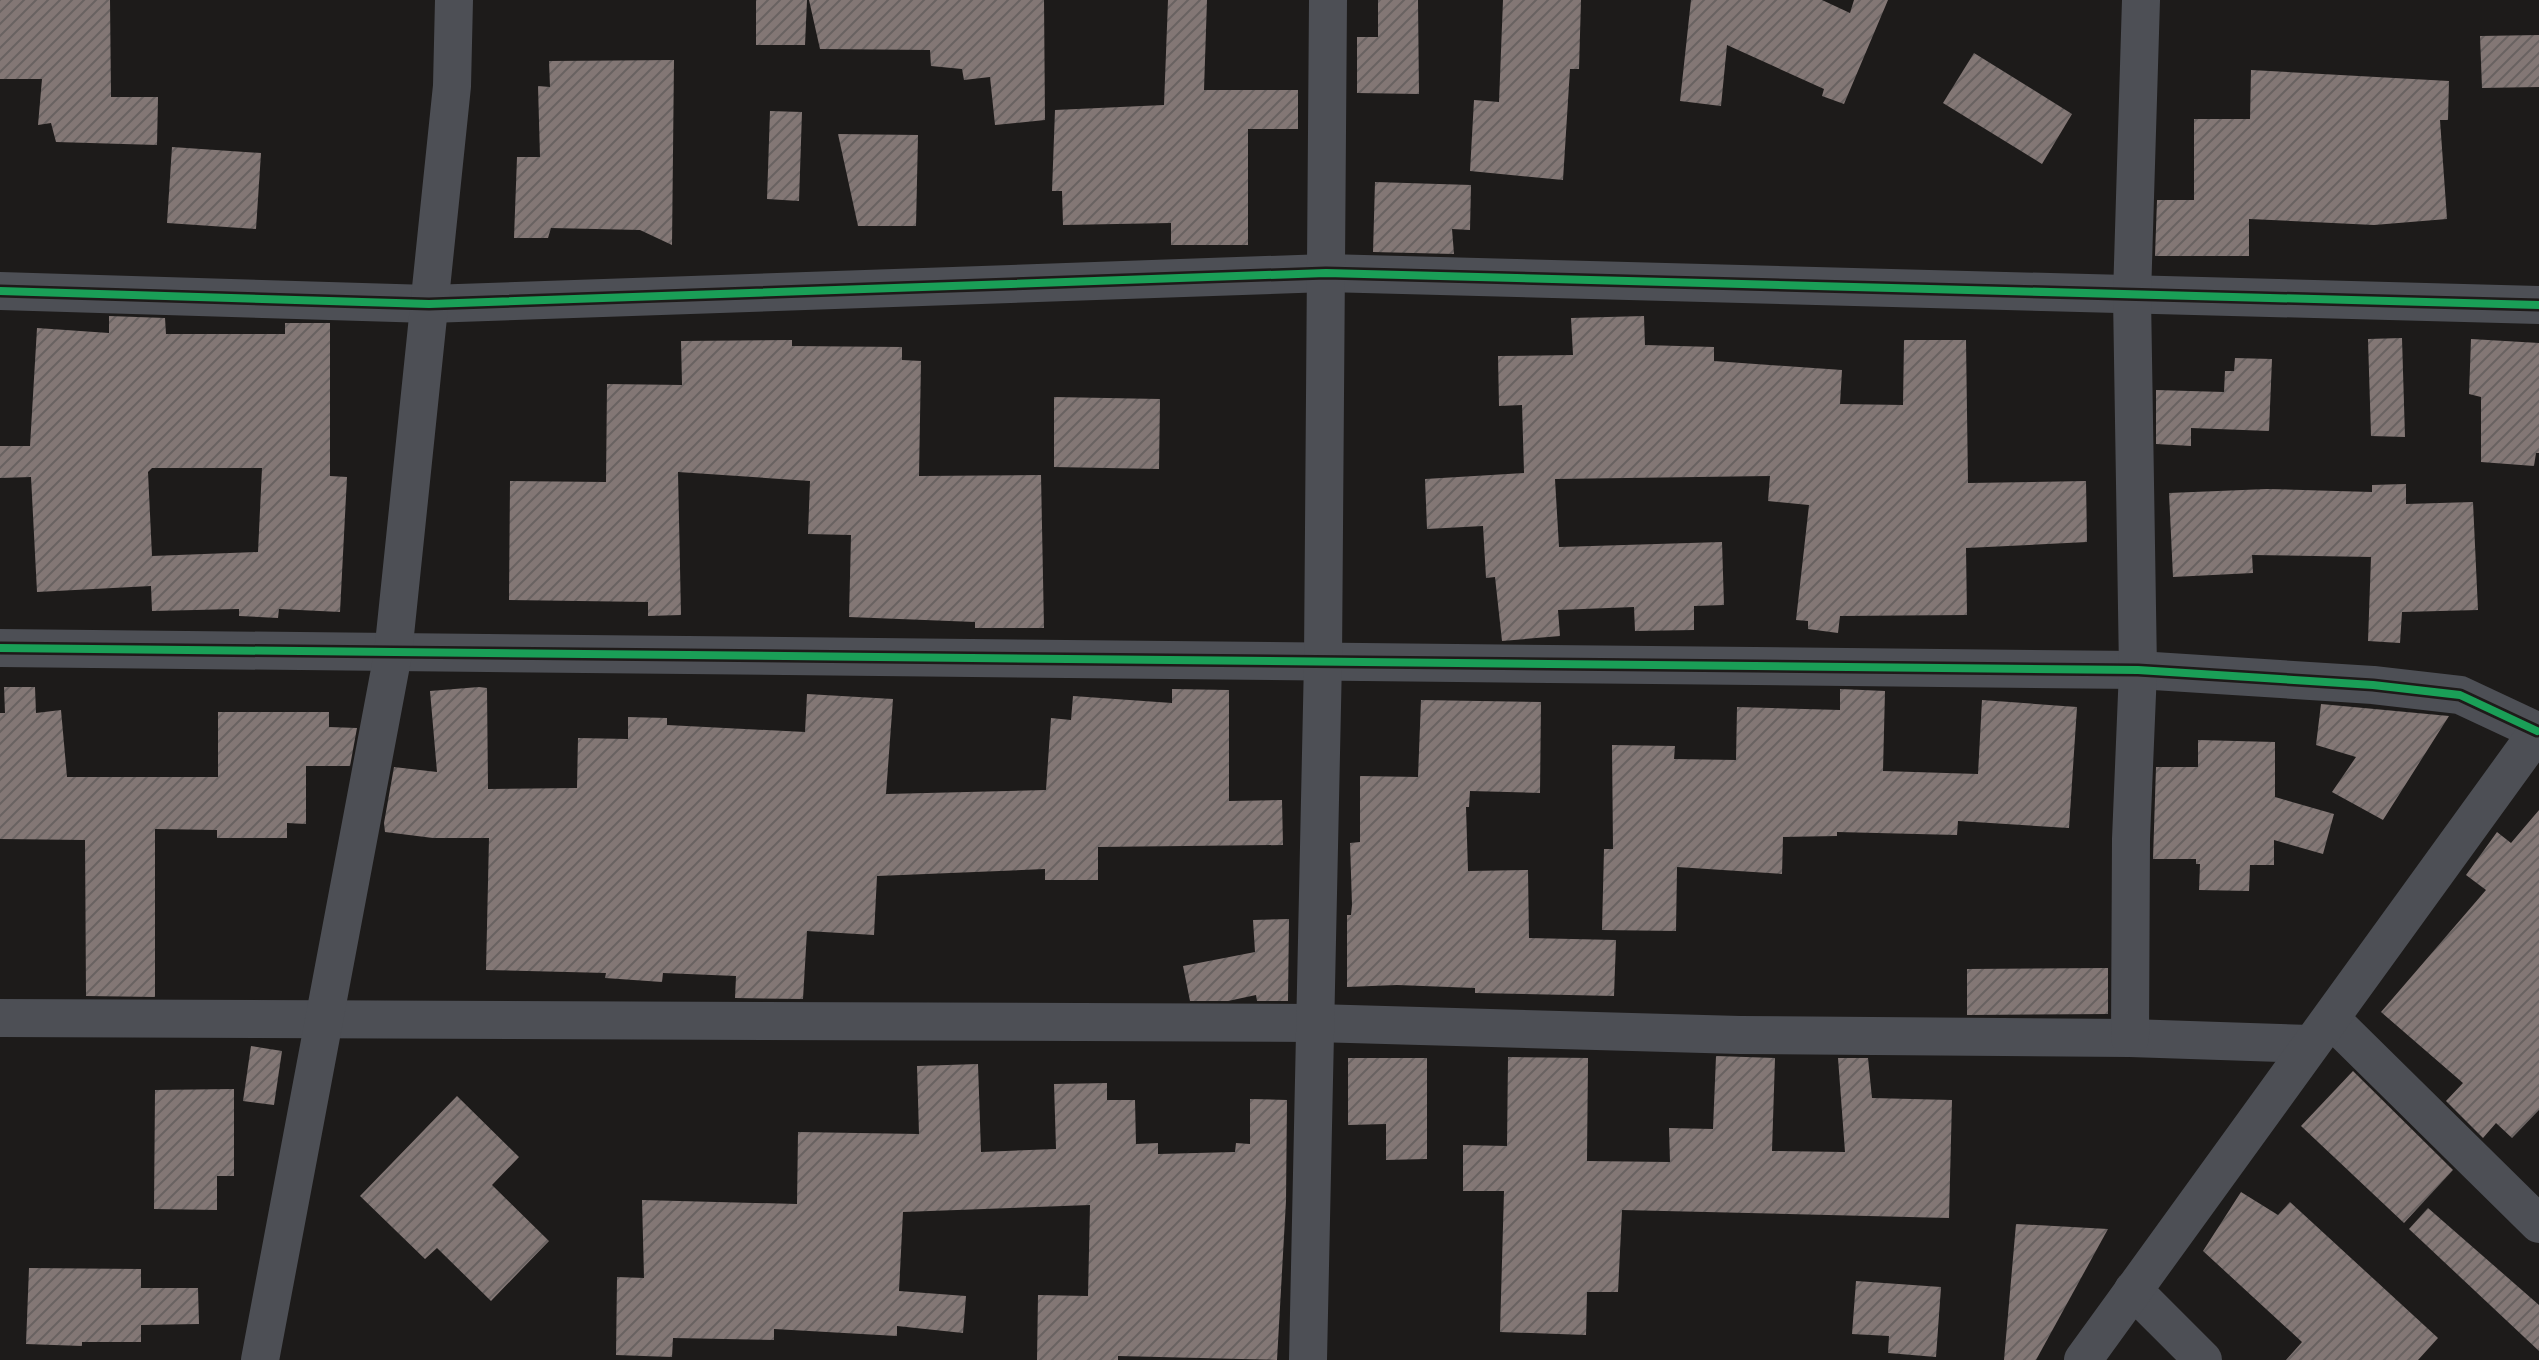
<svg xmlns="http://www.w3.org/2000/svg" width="2539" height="1360" viewBox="0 0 2539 1360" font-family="Rubik,sans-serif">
<defs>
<pattern id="building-hatch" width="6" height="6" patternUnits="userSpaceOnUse" patternTransform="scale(2)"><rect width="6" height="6" fill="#837775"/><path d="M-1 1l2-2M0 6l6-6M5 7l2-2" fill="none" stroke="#696261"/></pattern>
</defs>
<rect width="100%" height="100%" fill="#1d1b1a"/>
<g fill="url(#building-hatch)" fill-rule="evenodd">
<path d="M 0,0 L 110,0 L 111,97 L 158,97 L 157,145 L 56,142 L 51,123 L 38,125 L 42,79 L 0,79 Z"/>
<path d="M 756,0 L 807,0 L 805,45 L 756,45 Z"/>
<path d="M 809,0 L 1044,0 L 1045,120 L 995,125 L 990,77 L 964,80 L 962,69 L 931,66 L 930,50 L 820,49 Z"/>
<path d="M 1168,0 L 1207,0 L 1204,90 L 1298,90 L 1298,129 L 1248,129 L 1248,245 L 1171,245 L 1171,223 L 1063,225 L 1062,191 L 1052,191 L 1055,110 L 1164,105 Z"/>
<path d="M 1378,0 L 1418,0 L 1419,94 L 1357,93 L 1357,37 L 1378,37 Z"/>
<path d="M 1503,0 L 1581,0 L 1579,69 L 1570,69 L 1563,180 L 1470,171 L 1474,100 L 1499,102 Z"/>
<path d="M 1691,0 L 1822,0 L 1850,13 L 1854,0 L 1888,0 L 1844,104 L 1822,96 L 1824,89 L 1727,45 L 1721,106 L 1680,101 Z"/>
<path d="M 2539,35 L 2539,87 L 2482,88 L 2480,36 Z"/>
<path d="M 1974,53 L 2072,114 L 2042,164 L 1943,103 Z"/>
<path d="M 674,60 L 672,245 L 640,230 L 551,228 L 548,238 L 514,238 L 517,157 L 540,157 L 538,86 L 550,87 L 549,61 Z"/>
<path d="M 2251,70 L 2449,81 L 2448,120 L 2440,120 L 2447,219 L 2374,225 L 2249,219 L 2249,256 L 2155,256 L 2157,200 L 2194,200 L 2194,119 L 2250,119 Z"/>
<path d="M 770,111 L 802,112 L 799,201 L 767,199 Z"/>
<path d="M 838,134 L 918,135 L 916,226 L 858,226 Z"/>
<path d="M 172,147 L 261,153 L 256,229 L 167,223 Z"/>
<path d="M 1375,182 L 1471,185 L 1470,230 L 1452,229 L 1454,254 L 1373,252 Z"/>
<path d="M 109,316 L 165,318 L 166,334 L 285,334 L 285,323 L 330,323 L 330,476 L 347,477 L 340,612 L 279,609 L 278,618 L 239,616 L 239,609 L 152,611 L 151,586 L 37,592 L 31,477 L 0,478 L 0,446 L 30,446 L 37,328 L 109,333 ZM 152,468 L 262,468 L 258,552 L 152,556 L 148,472 Z"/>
<path d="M 1644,316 L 1645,345 L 1714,347 L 1714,361 L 1842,370 L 1840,404 L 1903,405 L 1904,340 L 1966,340 L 1968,483 L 2086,481 L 2087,542 L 1966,548 L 1967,615 L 1840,616 L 1838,633 L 1808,629 L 1808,621 L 1796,620 L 1809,505 L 1768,501 L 1770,476 L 1555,479 L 1559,547 L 1722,542 L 1724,605 L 1694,606 L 1694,630 L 1635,631 L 1634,607 L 1558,610 L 1560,636 L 1502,641 L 1495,577 L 1486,578 L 1483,526 L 1427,529 L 1425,479 L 1524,473 L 1522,405 L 1499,406 L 1498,356 L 1573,355 L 1571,318 Z"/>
<path d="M 2402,338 L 2405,437 L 2371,436 L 2368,339 Z"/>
<path d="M 2471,339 L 2539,343 L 2539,453 L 2536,453 L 2534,466 L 2481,462 L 2481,397 L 2469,394 Z"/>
<path d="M 792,340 L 792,346 L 902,347 L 902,360 L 921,361 L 919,476 L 1041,475 L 1044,628 L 975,628 L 975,622 L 849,617 L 851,535 L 808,534 L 810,481 L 678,472 L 681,615 L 648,616 L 648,602 L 509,600 L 510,481 L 606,482 L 607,384 L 682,385 L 681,341 Z"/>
<path d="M 2235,358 L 2272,359 L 2269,431 L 2191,428 L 2191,446 L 2156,444 L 2156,390 L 2224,392 L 2225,371 L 2234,371 Z"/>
<path d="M 1054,397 L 1160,399 L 1159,469 L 1054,467 Z"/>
<path d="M 2406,484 L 2406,504 L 2473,502 L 2478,610 L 2402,612 L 2400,643 L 2368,641 L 2371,557 L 2252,555 L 2253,573 L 2173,577 L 2169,493 L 2267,489 L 2372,492 L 2372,485 Z"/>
<path d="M 4,687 L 35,687 L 36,713 L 61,710 L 67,777 L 218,777 L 218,712 L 329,712 L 329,727 L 357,728 L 350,766 L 306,766 L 306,824 L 287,823 L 287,838 L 217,838 L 217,830 L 155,829 L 155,997 L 86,996 L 85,840 L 0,839 L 0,713 L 5,713 Z"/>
<path d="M 479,687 L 487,688 L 488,789 L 577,788 L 578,738 L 628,739 L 628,717 L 667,718 L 667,725 L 805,732 L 807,694 L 893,699 L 886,794 L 1046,790 L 1051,718 L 1071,720 L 1073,696 L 1172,703 L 1172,689 L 1229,690 L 1229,801 L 1282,800 L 1283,845 L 1098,847 L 1098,880 L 1045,880 L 1045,869 L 877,876 L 874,935 L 807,931 L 803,999 L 735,998 L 736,976 L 663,973 L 662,982 L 605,978 L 606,973 L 486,970 L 489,838 L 433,838 L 385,832 L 384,823 L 394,767 L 437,772 L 430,691 Z"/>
<path d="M 1840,689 L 1885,691 L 1883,771 L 1978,774 L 1982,700 L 2077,707 L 2069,828 L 1958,821 L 1957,835 L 1837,832 L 1837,836 L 1783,837 L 1782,874 L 1677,867 L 1676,931 L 1602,930 L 1604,849 L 1613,849 L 1612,745 L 1675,746 L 1674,759 L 1736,760 L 1737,707 L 1840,710 Z"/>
<path d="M 1421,700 L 1541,702 L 1540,793 L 1470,791 L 1469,807 L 1466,807 L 1468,871 L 1528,870 L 1529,938 L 1616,940 L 1614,996 L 1475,993 L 1475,988 L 1397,985 L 1347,987 L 1347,915 L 1351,915 L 1352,905 L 1350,843 L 1360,842 L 1360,776 L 1418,777 Z"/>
<path d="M 2321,704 L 2449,716 L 2383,820 L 2332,792 L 2356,757 L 2316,745 Z"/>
<path d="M 2198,740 L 2275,742 L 2275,797 L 2334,814 L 2323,854 L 2274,840 L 2274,865 L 2250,865 L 2249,891 L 2199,890 L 2200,864 L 2196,864 L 2196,859 L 2153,859 L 2156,767 L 2198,767 Z"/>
<path d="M 2539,810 L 2539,1110 L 2512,1138 L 2496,1123 L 2483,1138 L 2446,1101 L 2463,1083 L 2381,1012 L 2486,890 L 2466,875 L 2497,832 L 2511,843 Z"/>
<path d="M 1289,919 L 1288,1001 L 1257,1001 L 1256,995 L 1228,1001 L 1190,1001 L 1183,966 L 1255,952 L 1253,920 Z"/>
<path d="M 2108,968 L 2108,1014 L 1967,1015 L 1967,969 Z"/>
<path d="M 251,1046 L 282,1051 L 274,1105 L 243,1101 Z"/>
<path d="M 1716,1056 L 1775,1058 L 1772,1151 L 1845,1152 L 1838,1058 L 1868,1058 L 1872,1098 L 1952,1100 L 1949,1218 L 1622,1210 L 1618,1292 L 1587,1292 L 1586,1335 L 1500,1332 L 1504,1191 L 1463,1191 L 1463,1145 L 1507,1146 L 1508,1057 L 1588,1058 L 1587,1161 L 1670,1162 L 1669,1128 L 1713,1129 Z"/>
<path d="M 1348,1058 L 1427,1058 L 1427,1159 L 1386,1160 L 1386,1124 L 1348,1125 Z"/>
<path d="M 978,1064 L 981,1152 L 1056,1149 L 1054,1084 L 1107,1083 L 1107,1100 L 1135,1100 L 1136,1144 L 1158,1143 L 1158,1154 L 1235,1152 L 1236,1143 L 1250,1144 L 1250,1099 L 1287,1100 L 1286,1201 L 1277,1360 L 1118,1356 L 1118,1360 L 1037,1360 L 1038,1295 L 1088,1296 L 1090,1205 L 903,1212 L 899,1291 L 966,1296 L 963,1333 L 897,1326 L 897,1336 L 774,1329 L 774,1340 L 673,1338 L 672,1357 L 616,1355 L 617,1277 L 644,1278 L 642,1200 L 797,1204 L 798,1132 L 919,1134 L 917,1066 Z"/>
<path d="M 2353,1071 L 2453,1170 L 2404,1223 L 2301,1126 Z"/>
<path d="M 234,1089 L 234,1176 L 217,1176 L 217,1210 L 154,1209 L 155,1090 Z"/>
<path d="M 457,1096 L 519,1157 L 492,1185 L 549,1241 L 491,1301 L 437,1248 L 425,1259 L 360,1196 Z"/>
<path d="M 2241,1192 L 2278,1215 L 2290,1202 L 2438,1338 L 2418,1360 L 2286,1360 L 2302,1342 L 2203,1251 Z"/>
<path d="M 2428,1208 L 2539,1305 L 2539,1351 L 2409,1229 Z"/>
<path d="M 2016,1224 L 2108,1229 L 2036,1360 L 2004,1360 Z"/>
<path d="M 29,1268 L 141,1269 L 141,1288 L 198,1288 L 199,1324 L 141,1325 L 141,1342 L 82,1342 L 82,1346 L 26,1344 Z"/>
<path d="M 1856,1281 L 1941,1287 L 1936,1357 L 1888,1353 L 1889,1336 L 1852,1334 Z"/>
</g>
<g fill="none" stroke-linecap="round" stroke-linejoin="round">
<g stroke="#4d4f55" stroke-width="38">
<path d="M 0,291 L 429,304 L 1326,273 L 2539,305"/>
<path d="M 0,648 L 2138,670 L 2373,685 L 2460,695 L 2537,731"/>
<path d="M 0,1018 L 1315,1023 L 1740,1035 L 2130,1038 L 2310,1044"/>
<path d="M 2331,1019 L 2539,1224"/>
<path d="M 2130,1038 L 2131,839 L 2138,670 L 2132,296 L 2141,0"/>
<path d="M 2133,1290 L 2203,1360"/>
<path d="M 260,1360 L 393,654 L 452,86 L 454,0"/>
<path d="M 1308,1360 L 1323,660 L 1328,0"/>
<path d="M 2083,1360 L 2539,730"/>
</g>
<g stroke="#1e1a19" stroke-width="13">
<g id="cycleway">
<path d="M 0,291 L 429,304 L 1326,273 L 2539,305"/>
<path d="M 0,648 L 2138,670 L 2373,685 L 2460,695 L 2537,731"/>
</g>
</g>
<use href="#cycleway" stroke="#1a9f57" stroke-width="8"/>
</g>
</svg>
